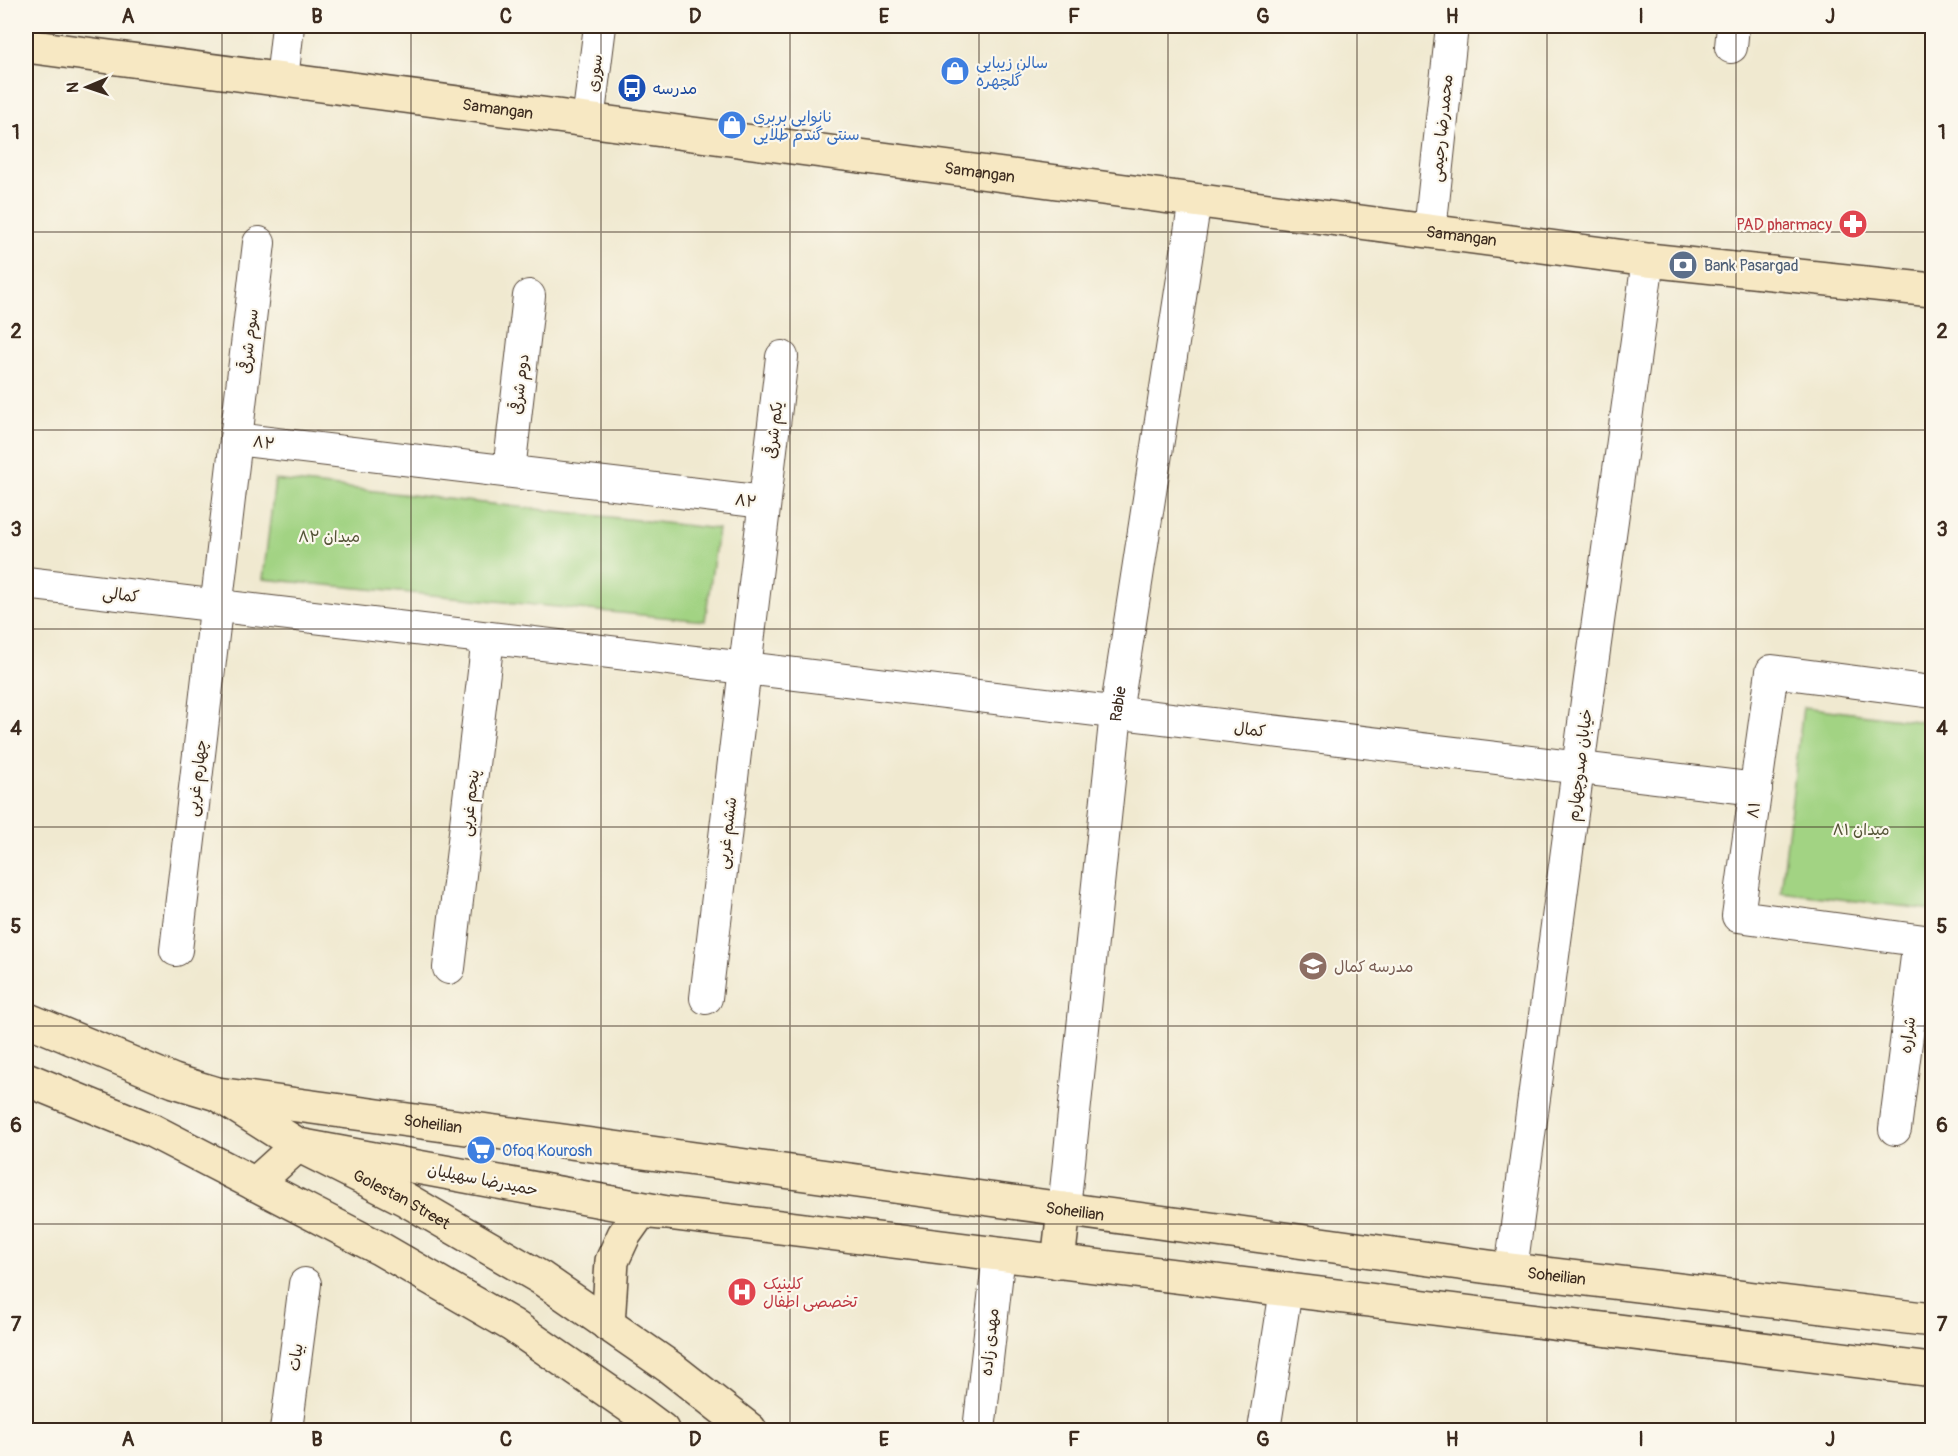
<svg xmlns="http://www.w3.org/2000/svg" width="1958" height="1456" viewBox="0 0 1958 1456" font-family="Pangolin,'Playpen Sans Arabic',sans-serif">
<rect width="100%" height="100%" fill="#fbf7ec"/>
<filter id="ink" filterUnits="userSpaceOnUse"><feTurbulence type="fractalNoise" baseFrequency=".0167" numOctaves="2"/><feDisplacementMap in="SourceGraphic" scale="12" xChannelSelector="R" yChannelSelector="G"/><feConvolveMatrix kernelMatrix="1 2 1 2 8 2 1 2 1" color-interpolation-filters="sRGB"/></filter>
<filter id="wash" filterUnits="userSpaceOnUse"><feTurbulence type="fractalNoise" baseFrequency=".008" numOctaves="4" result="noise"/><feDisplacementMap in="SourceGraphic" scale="24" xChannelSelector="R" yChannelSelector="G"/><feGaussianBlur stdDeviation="1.35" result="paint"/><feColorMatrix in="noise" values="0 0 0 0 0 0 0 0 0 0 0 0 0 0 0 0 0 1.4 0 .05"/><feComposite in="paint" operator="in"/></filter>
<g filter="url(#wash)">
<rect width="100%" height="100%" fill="#f0e9d0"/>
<g fill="#a2d383" stroke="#6e7e50" stroke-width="1.5">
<path d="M 275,480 L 718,529 L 705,621 L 263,579 Z"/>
<path d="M 1803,707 L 1932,723 L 1932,910 L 1781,892 Z"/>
</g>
</g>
<g filter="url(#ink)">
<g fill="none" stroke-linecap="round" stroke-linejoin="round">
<g stroke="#564739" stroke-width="34">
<g id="street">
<path d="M 1731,47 L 1733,26"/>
<path d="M 282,80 L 288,26"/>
<path d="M 588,121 L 600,26"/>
<path d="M 1430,231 L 1452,26"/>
<path d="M 236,439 L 764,502"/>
<path d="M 509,471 L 529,296"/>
<path d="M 26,583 L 745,668 L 782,357"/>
<path d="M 1932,692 L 1772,671 L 1738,916 L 1932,942"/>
<path d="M 176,950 L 259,243"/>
<path d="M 449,968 L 488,638"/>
<path d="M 706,998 L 745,668 L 1756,789"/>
<path d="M 1895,1129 L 1919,941"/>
<path id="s1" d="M 1064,1209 L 1116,713 L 1195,200"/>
<path d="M 1511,1270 L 1587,701 L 1648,260"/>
<path d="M 286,1430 L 305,1284"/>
<path d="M 979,1430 L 999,1254"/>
<path d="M 1264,1430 L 1286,1290"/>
</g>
</g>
<g stroke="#564739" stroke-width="36">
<g id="secondary">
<path id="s2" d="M 26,46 L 1648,260 L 1932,290"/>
<path id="s3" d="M 26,1019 L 174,1081 L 217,1094 L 298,1145 L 405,1199 L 541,1278 L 671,1368 L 750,1430"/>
<path d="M 26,1079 L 151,1130 L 379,1248 L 512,1325 L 638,1412 L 662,1430"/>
<path id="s4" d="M 217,1094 L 1511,1270 L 1932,1320"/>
<path d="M 298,1145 L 667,1213 L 1932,1370"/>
<path d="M 255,1184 L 298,1145"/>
<path d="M 1058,1262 L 1064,1209"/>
<path d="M 608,1325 L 612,1261 L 624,1235 L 641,1211 L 662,1213"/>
</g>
</g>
<use href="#street" stroke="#fff" stroke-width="32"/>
<use href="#secondary" stroke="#f7e8c3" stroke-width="33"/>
</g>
</g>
<path fill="none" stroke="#3b2a1e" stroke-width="1.5" stroke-opacity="0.55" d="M 222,26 L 222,1430M 411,26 L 411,1430M 601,26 L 601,1430M 790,26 L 790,1430M 979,26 L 979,1430M 1168,26 L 1168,1430M 1357,26 L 1357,1430M 1547,26 L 1547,1430M 1736,26 L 1736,1430M 26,232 L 1932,232M 26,430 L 1932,430M 26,629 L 1932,629M 26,827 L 1932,827M 26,1026 L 1932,1026M 26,1224 L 1932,1224"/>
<defs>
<g id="shop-disc" transform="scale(1.5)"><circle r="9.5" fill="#3f7fe0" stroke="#fbf7ec"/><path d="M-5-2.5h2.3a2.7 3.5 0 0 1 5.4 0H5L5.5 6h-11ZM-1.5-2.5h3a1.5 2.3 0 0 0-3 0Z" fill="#fff"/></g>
<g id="bus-disc" transform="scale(1.5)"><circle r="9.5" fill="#1a4fb4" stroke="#fbf7ec"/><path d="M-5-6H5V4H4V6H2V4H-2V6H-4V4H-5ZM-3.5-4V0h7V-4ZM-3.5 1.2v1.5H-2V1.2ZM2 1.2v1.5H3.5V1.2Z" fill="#fff"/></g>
<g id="pharmacy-disc" transform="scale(1.5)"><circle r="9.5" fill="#e0444e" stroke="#fbf7ec"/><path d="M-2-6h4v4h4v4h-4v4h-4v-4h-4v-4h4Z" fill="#fff"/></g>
<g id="bank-disc" transform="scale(1.5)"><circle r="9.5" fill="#5c6f8a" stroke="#fbf7ec"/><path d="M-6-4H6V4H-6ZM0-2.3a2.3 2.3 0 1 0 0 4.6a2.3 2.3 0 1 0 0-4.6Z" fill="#fff"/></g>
<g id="school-disc" transform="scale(1.5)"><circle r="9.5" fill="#8d6e63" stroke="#fbf7ec"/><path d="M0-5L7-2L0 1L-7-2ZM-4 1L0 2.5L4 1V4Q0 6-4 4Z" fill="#fff"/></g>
<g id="supermarket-disc" transform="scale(1.5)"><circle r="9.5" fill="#3f7fe0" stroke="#fbf7ec"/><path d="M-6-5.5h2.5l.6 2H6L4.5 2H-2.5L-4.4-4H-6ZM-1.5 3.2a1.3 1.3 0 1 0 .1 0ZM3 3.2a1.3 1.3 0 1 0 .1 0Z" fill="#fff"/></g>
<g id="hospital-disc" transform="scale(1.5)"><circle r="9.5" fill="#e0444e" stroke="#fbf7ec"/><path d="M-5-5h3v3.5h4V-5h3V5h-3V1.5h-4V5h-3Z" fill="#fff"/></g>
</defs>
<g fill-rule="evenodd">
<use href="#shop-disc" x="955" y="71"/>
<use href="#bus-disc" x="632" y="88"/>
<use href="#shop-disc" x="732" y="125"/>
<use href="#pharmacy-disc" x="1853" y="224"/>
<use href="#bank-disc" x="1683" y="265"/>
<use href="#school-disc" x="1313" y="966"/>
<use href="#supermarket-disc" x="481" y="1150"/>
<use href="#hospital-disc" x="742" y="1292"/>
</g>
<g text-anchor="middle" stroke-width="4.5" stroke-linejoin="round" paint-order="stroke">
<g font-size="16" fill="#366cbe" stroke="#fbf7ec" text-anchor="start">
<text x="976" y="68">سالن زیبایی<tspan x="976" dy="18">گلچهره</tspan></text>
<text x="753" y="122">نانوایی بربری<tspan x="753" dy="18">سنتی گندم طلایی</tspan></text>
<text x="502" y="1156">Ofoq Kourosh</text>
</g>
<g font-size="16" fill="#3b2a1e" stroke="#fbf7ec">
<text transform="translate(594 73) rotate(-83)" y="6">سوری</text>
<text dy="6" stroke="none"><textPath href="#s2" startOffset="476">Samangan</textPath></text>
<text transform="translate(1441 128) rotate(-84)" y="6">محمدرضا رحیمی</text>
<text dy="6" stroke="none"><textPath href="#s2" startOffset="962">Samangan</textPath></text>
<text dy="6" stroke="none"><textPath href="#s2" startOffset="1448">Samangan</textPath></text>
<text transform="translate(248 341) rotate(-83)" y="6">سوم شرقی</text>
<text transform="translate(519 384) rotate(-83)" y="6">دوم شرقی</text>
<text transform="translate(773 430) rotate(-83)" y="6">یکم شرقی</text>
<text transform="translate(264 442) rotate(7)" y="6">۸۲</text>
<text transform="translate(746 500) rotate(8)" y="6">۸۲</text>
<text transform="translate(121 594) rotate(7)" y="6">کمالی</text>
<text dy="6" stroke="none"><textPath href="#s1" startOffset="508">Rabie</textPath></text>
<text transform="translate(1250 729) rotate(7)" y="6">کمال</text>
<text transform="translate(1579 765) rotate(-83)" y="6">خیابان صدوچهارم</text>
<text transform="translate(196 778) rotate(-83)" y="6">چهارم غربی</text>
<text transform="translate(469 803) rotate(-83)" y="6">پنجم غربی</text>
<text transform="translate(1753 810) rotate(-82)" y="6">۸۱</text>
<text transform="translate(726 833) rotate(-83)" y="6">ششم غربی</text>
<text transform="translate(1907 1035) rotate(-83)" y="6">شراره</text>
<text dy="6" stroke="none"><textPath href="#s4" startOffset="218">Soheilian</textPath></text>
<text transform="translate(483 1179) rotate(11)" y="6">حمیدرضا سهیلیان</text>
<text dy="6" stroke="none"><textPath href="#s3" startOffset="418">Golestan Street</textPath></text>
<text dy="6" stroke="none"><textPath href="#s4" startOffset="866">Soheilian</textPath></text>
<text dy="6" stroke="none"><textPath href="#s4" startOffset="1352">Soheilian</textPath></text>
<text transform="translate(989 1342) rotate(-84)" y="6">مهدی زاده</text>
<text transform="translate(295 1357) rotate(-82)" y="6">بیات</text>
</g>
<g font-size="16" fill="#164399" stroke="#fbf7ec" text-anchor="start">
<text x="653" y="94">مدرسه</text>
</g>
<g font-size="16" fill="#be3a42" stroke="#fbf7ec" text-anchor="end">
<text x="1832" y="230">PAD pharmacy</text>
<text x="763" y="1289" text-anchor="start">کلینیک<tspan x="763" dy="18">تخصصی اطفال</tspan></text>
</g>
<g font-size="16" fill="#4e5e75" stroke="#fbf7ec" text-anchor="start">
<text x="1704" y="271">Bank Pasargad</text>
</g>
<g font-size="16" fill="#555437" stroke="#fbf7ec">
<text x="329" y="542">میدان ۸۲</text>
<text x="1861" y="835">میدان ۸۱</text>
</g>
<g font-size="16" fill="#785e54" stroke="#fbf7ec" text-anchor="start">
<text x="1334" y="972">مدرسه کمال</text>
</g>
</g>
<rect width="1958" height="1456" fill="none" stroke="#fbf7ec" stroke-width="66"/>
<g transform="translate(87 87) rotate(268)" stroke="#fbf7ec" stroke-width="4.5" paint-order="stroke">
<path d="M0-4.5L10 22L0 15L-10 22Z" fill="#3b2a1e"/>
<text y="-9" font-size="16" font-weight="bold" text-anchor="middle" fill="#3b2a1e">N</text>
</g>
<rect x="33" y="33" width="1892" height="1390" fill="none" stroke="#3b2a1e" stroke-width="2"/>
<g font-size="20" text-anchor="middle" font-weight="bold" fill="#3b2a1e">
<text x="128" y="23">A</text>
<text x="317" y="23">B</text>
<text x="506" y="23">C</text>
<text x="695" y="23">D</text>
<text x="884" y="23">E</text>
<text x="1074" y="23">F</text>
<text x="1263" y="23">G</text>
<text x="1452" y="23">H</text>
<text x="1641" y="23">I</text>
<text x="1830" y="23">J</text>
<text x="16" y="139">1</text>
<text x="1942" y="139">1</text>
<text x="16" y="338">2</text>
<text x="1942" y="338">2</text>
<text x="16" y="536">3</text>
<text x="1942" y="536">3</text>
<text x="16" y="735">4</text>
<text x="1942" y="735">4</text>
<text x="16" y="933">5</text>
<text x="1942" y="933">5</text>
<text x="16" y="1132">6</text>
<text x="1942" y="1132">6</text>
<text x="16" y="1331">7</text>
<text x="1942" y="1331">7</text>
<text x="128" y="1446">A</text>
<text x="317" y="1446">B</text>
<text x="506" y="1446">C</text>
<text x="695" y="1446">D</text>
<text x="884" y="1446">E</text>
<text x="1074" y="1446">F</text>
<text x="1263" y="1446">G</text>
<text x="1452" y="1446">H</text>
<text x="1641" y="1446">I</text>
<text x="1830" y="1446">J</text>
</g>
</svg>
